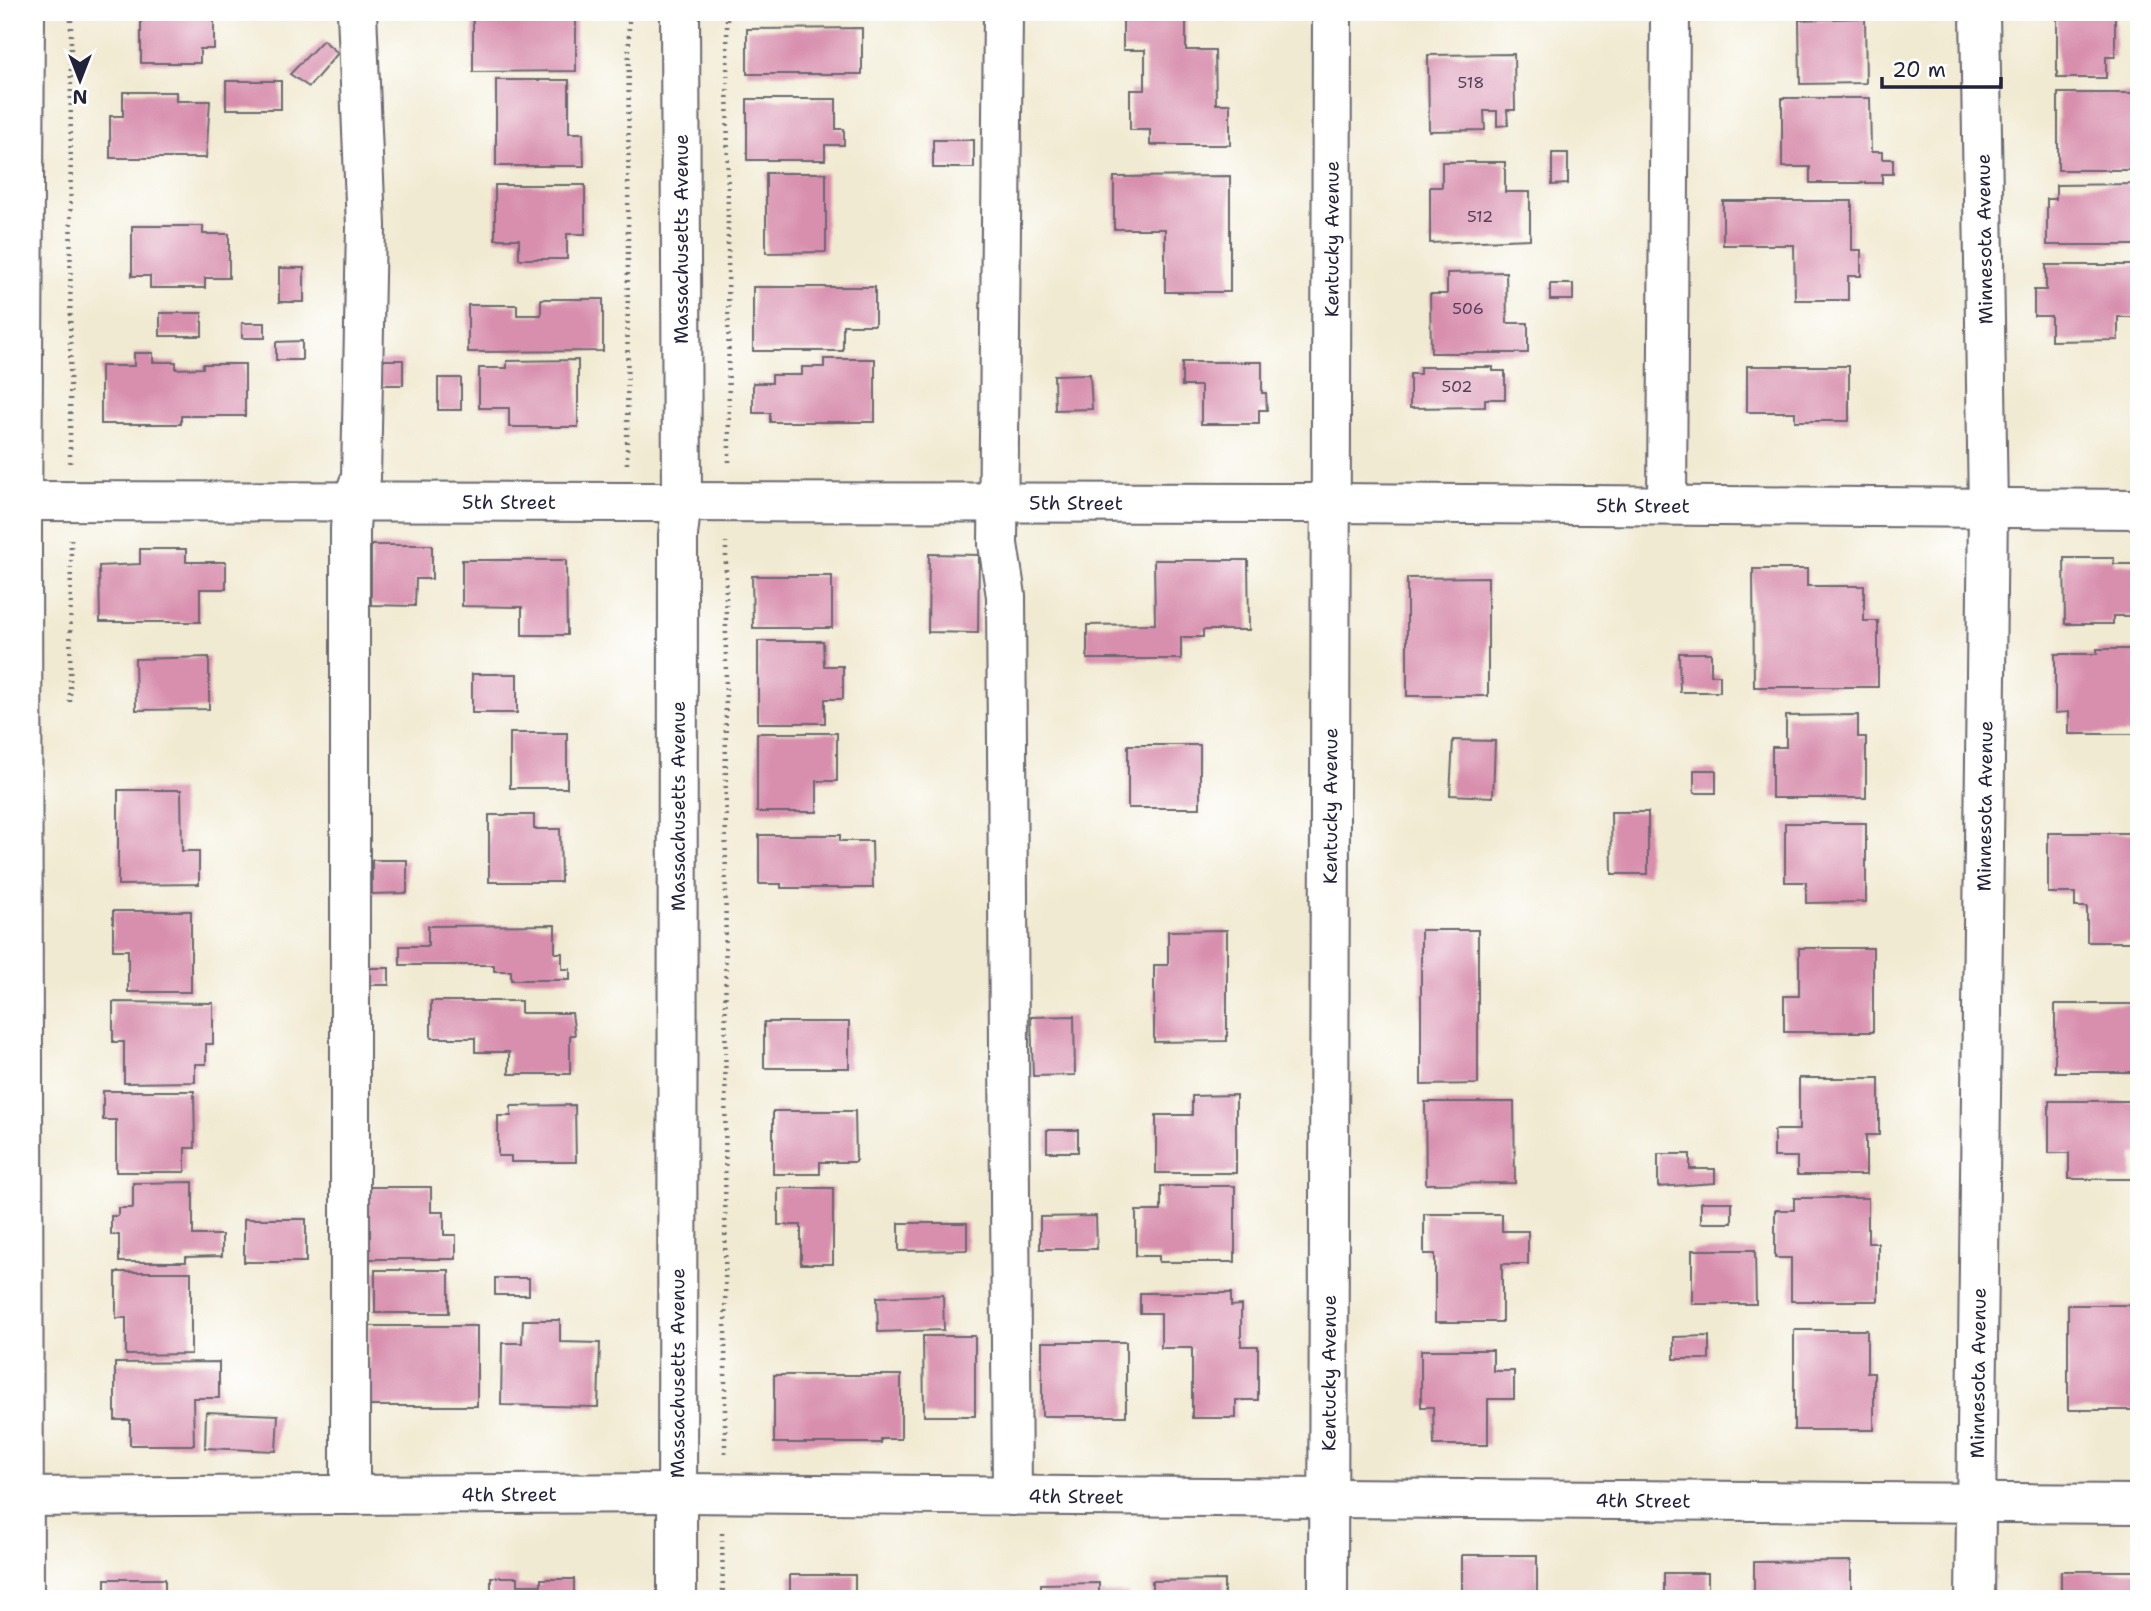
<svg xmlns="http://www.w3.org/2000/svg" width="2151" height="1611" viewBox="0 0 2151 1611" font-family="'Shantell Sans',sans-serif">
<rect width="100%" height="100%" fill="#fff"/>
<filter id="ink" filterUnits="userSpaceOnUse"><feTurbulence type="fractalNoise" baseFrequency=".0143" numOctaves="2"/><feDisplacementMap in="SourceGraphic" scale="14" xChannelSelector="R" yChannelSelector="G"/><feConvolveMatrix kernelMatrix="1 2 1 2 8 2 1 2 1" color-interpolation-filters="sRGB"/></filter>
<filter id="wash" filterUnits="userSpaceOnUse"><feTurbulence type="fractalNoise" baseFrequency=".00686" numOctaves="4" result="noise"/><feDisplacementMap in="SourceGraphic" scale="28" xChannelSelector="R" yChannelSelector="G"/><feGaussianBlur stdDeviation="1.57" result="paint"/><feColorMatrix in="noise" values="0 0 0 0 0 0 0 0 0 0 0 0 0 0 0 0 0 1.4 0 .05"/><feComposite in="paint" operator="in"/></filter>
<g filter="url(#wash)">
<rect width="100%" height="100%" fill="#f1ead2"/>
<g id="blocks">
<g fill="#d88fad">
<path d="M 141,12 L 203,12 L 203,17 L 214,17 L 214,49 L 200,49 L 200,63 L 141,63 Z"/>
<path d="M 473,12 L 576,12 L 576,71 L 473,72 Z"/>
<path d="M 1123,12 L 1186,12 L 1186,50 L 1215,50 L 1216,104 L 1230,104 L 1230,145 L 1150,145 L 1150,130 L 1130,130 L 1130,90 L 1145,90 L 1145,50 L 1123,50 Z"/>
<path d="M 1190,12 L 1247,12 L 1247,16 L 1190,15 Z"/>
<path d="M 2057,12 L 2115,12 L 2115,57 L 2106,57 L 2106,78 L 2057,78 Z"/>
<path d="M 1865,18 L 1866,83 L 1800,84 L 1799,20 Z"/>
<path d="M 862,28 L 862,74 L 747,74 L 747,29 Z"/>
<path d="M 323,40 L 338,53 L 309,87 L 290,74 Z"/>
<path d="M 1514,54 L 1515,110 L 1507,110 L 1508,125 L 1497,126 L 1497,111 L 1484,111 L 1485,130 L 1429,131 L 1428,55 Z"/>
<path d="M 496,80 L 569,80 L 569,133 L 583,133 L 584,166 L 496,166 Z"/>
<rect x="226" y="81" width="55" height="28"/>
<path d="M 123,92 L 176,92 L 176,101 L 210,101 L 206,158 L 110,158 L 110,116 L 123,116 Z"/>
<rect x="2058" y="93" width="81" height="77"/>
<path d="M 1782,98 L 1870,98 L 1871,152 L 1882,152 L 1882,159 L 1893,159 L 1893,174 L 1882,174 L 1882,183 L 1810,183 L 1810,167 L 1782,167 Z"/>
<path d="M 747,99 L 836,99 L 836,129 L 844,129 L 844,145 L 825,145 L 825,160 L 747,160 Z"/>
<rect x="933" y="140" width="41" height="28"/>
<path d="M 1552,153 L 1568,153 L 1568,184 L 1552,185 Z"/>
<path d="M 1442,162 L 1505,162 L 1505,192 L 1530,192 L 1530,239 L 1430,243 L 1430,187 L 1442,187 Z"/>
<path d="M 766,173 L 826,173 L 826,252 L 766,253 Z"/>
<path d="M 1230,176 L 1230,292 L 1165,292 L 1165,229 L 1114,229 L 1114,177 Z"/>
<path d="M 2139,184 L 2139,245 L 2047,245 L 2047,199 L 2056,199 L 2056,185 Z"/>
<path d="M 495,185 L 585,185 L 585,234 L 567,234 L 567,259 L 519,259 L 519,239 L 495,239 Z"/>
<path d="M 1723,201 L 1852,201 L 1852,250 L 1861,250 L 1861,276 L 1848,276 L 1848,300 L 1795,300 L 1794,245 L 1723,245 Z"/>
<path d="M 132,226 L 203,226 L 203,234 L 229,234 L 229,278 L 205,278 L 205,288 L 150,288 L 150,276 L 132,276 Z"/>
<path d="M 2046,265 L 2139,265 L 2139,309 L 2134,309 L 2134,317 L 2118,317 L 2118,340 L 2051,341 L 2051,316 L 2034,316 L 2034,290 L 2046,290 Z"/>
<rect x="279" y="268" width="25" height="34"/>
<path d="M 1506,272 L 1507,323 L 1528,323 L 1528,353 L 1431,353 L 1430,294 L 1447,294 L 1447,273 Z"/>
<rect x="1550" y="284" width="23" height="16"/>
<path d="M 753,287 L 875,287 L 875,325 L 843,325 L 843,351 L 753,351 Z"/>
<path d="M 541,299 L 603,299 L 603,351 L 468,352 L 468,305 L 517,305 L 517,315 L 541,315 Z"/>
<rect x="160" y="313" width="42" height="23"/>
<rect x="242" y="323" width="23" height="15"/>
<path d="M 302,341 L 302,360 L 276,360 L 276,342 Z"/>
<path d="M 134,353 L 153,353 L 153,362 L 176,362 L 176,369 L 203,368 L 203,364 L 245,364 L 245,416 L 181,416 L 181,424 L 101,424 L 101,366 L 134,366 Z"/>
<path d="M 824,359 L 875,359 L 875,422 L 770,422 L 770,413 L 753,413 L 753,383 L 772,383 L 772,375 L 802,375 L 802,367 L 824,367 Z"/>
<rect x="379" y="360" width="24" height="25"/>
<path d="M 578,360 L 578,427 L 509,427 L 509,408 L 479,408 L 479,368 L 507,368 L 507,361 Z"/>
<path d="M 1182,362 L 1262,362 L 1262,393 L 1266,393 L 1267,410 L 1259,410 L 1259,424 L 1201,424 L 1201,386 L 1182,386 Z"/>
<path d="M 1747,366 L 1849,366 L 1849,421 L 1795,421 L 1795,412 L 1747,412 Z"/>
<path d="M 1420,367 L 1493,367 L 1493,371 L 1505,371 L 1505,399 L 1485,399 L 1485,407 L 1410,408 L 1410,374 L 1420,374 Z"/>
<path d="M 1090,374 L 1092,409 L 1055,410 L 1054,375 Z"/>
<rect x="438" y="378" width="23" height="32"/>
<path d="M 371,545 L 432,545 L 432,579 L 416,579 L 415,606 L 371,605 Z"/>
<path d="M 140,549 L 186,549 L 186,562 L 226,562 L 226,589 L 200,589 L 200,622 L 100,622 L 99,566 L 140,564 Z"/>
<path d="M 929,554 L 979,555 L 978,633 L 928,632 Z"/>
<path d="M 2064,558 L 2114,558 L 2114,564 L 2139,564 L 2139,593 L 2134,593 L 2134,616 L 2113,616 L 2113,624 L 2065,624 Z"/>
<path d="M 462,560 L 566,560 L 567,635 L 522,635 L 522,607 L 462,606 Z"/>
<path d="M 1154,560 L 1248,560 L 1249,630 L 1203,630 L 1203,637 L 1181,637 L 1181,659 L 1087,659 L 1087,625 L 1155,624 Z"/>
<path d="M 1753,569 L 1807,569 L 1807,586 L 1864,586 L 1864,621 L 1878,621 L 1878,687 L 1754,687 Z"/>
<path d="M 752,576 L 832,576 L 832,628 L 753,628 Z"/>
<path d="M 1488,577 L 1488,696 L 1407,696 L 1407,578 Z"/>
<path d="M 758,641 L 823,641 L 824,666 L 843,666 L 843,699 L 825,699 L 825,723 L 758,723 Z"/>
<path d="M 2097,649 L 2139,649 L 2139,734 L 2069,734 L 2069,712 L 2055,713 L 2055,654 L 2097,654 Z"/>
<path d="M 1679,653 L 1711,653 L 1711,675 L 1720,675 L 1720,692 L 1680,692 Z"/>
<path d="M 209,657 L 209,709 L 136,710 L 135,659 Z"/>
<rect x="472" y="674" width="45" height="39"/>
<path d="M 1858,715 L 1858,737 L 1866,737 L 1866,798 L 1772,798 L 1772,747 L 1786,747 L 1786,716 Z"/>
<rect x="510" y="733" width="57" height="55"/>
<path d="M 757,733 L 837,733 L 837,781 L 817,781 L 817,812 L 757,812 Z"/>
<path d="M 1453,740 L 1495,741 L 1493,797 L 1450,795 Z"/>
<rect x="1128" y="745" width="72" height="63"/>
<rect x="1694" y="770" width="22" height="23"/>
<path d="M 118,790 L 181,790 L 182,851 L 199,851 L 199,884 L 118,885 Z"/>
<path d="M 1611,812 L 1648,812 L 1648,874 L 1612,874 Z"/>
<path d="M 489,815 L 534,815 L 534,829 L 560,829 L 561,882 L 489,882 Z"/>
<path d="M 1785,823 L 1866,823 L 1866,902 L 1806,903 L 1806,882 L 1785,882 Z"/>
<path d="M 2048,833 L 2139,833 L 2139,942 L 2087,942 L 2087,907 L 2075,907 L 2075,893 L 2048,893 Z"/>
<path d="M 759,835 L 840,835 L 840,841 L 872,841 L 873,888 L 781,888 L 781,884 L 759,884 Z"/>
<path d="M 372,860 L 407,860 L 407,893 L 372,894 Z"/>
<path d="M 113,911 L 191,911 L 191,992 L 128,992 L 128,950 L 113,950 Z"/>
<path d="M 555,925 L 555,953 L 562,953 L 562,969 L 570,969 L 570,980 L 511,980 L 511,971 L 494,971 L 494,965 L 400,965 L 400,946 L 428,946 L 428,926 Z"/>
<path d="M 1227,930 L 1227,1041 L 1154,1042 L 1154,965 L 1168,965 L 1168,931 Z"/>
<path d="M 1421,930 L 1478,930 L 1478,1084 L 1421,1085 Z"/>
<path d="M 1799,948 L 1873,948 L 1873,1032 L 1784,1032 L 1784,996 L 1799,996 Z"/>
<rect x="369" y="968" width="20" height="17"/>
<path d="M 431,1001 L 521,1001 L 521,1013 L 572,1013 L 575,1035 L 570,1035 L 570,1074 L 509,1074 L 509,1052 L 475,1052 L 475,1038 L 431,1038 Z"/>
<path d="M 113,1002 L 213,1003 L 213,1044 L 206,1044 L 206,1064 L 195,1064 L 195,1082 L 124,1083 L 124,1042 L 113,1042 Z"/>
<path d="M 2055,1004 L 2136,1004 L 2137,1072 L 2055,1072 Z"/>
<path d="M 1074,1016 L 1075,1075 L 1033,1076 L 1031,1017 Z"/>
<rect x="764" y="1022" width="85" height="46"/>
<path d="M 1799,1078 L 1879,1078 L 1879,1135 L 1866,1135 L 1866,1175 L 1797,1175 L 1797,1157 L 1774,1157 L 1774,1130 L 1799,1130 Z"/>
<path d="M 103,1091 L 194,1091 L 195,1148 L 185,1148 L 185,1172 L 116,1172 L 116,1120 L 103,1120 Z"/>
<path d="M 1236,1095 L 1236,1173 L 1156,1173 L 1156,1115 L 1192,1115 L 1192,1096 Z"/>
<path d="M 2049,1101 L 2139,1101 L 2139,1155 L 2133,1155 L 2133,1179 L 2069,1179 L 2069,1153 L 2049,1153 Z"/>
<path d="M 1425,1102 L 1514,1102 L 1515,1183 L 1426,1184 Z"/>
<path d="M 575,1105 L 576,1162 L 511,1162 L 511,1156 L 498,1156 L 498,1116 L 511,1116 L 511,1106 Z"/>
<path d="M 773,1111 L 855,1111 L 856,1162 L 820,1162 L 820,1174 L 773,1174 Z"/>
<rect x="1047" y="1130" width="31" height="22"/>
<path d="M 1658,1154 L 1690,1154 L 1690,1169 L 1715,1169 L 1715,1183 L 1658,1187 Z"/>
<path d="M 193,1182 L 193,1235 L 222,1235 L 222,1256 L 186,1257 L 186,1262 L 119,1262 L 119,1235 L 111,1235 L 111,1216 L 118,1216 L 118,1208 L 133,1208 L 133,1183 Z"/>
<path d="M 1161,1186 L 1235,1186 L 1235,1262 L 1159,1262 L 1159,1256 L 1136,1256 L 1136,1211 L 1161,1211 Z"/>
<path d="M 358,1187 L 431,1187 L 431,1212 L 444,1212 L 444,1235 L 456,1235 L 456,1259 L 358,1259 Z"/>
<path d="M 778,1188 L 833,1188 L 833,1264 L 801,1264 L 801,1225 L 778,1225 Z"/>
<path d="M 1794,1198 L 1868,1198 L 1868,1243 L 1878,1243 L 1878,1301 L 1791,1301 L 1791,1258 L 1775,1258 L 1775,1210 L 1794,1210 Z"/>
<rect x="1701" y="1202" width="31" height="21"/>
<path d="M 1424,1214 L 1502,1214 L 1502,1231 L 1528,1231 L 1528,1264 L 1502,1264 L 1502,1322 L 1435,1322 L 1435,1254 L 1424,1254 Z"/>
<path d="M 1096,1216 L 1097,1249 L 1040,1249 L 1040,1217 Z"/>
<rect x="244" y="1219" width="62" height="43"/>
<path d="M 899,1223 L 967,1223 L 967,1250 L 899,1251 Z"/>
<path d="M 1692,1250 L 1755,1250 L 1756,1304 L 1692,1304 Z"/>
<rect x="375" y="1270" width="74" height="43"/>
<path d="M 116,1272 L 191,1272 L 191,1354 L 126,1355 L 126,1318 L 116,1318 Z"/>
<rect x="495" y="1278" width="34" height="17"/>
<path d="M 1140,1293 L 1231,1293 L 1231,1306 L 1241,1305 L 1241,1346 L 1258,1346 L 1258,1400 L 1236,1400 L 1236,1418 L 1192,1418 L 1192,1348 L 1161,1348 L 1161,1313 L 1140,1313 Z"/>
<path d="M 943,1295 L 944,1330 L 878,1332 L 877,1297 Z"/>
<rect x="2068" y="1305" width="71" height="105"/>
<path d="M 523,1320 L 560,1320 L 560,1342 L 600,1343 L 598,1407 L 501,1405 L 502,1343 L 522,1343 Z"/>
<rect x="369" y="1326" width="108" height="80"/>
<path d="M 1794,1330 L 1867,1330 L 1867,1373 L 1874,1373 L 1874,1430 L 1794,1430 Z"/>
<path d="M 923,1336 L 975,1336 L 975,1416 L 924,1416 Z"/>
<path d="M 1709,1336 L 1709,1359 L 1674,1359 L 1674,1337 Z"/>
<rect x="1042" y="1342" width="84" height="74"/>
<path d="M 1421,1350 L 1493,1350 L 1493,1371 L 1514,1371 L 1514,1399 L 1488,1399 L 1488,1445 L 1434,1445 L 1433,1407 L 1421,1407 Z"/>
<path d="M 219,1362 L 219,1398 L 193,1398 L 194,1445 L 130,1445 L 130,1420 L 115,1420 L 115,1363 Z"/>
<path d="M 774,1375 L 901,1375 L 901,1439 L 881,1439 L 881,1443 L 774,1443 Z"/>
<path d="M 206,1412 L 278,1415 L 276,1451 L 205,1448 Z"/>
<rect x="1462" y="1555" width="75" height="44"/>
<path d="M 1851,1561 L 1851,1599 L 1754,1599 L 1754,1562 Z"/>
<rect x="2061" y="1571" width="78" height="28"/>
<rect x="1664" y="1573" width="44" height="26"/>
<rect x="790" y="1575" width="65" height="24"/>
<path d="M 491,1577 L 518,1577 L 518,1585 L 541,1585 L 541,1579 L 574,1579 L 574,1599 L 491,1599 Z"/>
<rect x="105" y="1579" width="60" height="20"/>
<path d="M 1224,1580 L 1224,1599 L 1152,1599 L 1152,1581 Z"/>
<path d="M 1099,1583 L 1099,1593 L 1128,1593 L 1128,1599 L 1041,1599 L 1041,1584 Z"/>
</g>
</g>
</g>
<g filter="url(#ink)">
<use href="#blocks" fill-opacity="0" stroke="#6a6870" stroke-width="2"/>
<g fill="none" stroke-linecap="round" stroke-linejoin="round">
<g stroke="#6a6870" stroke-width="42">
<g id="minor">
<path d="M 1003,12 L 998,544 L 1006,596 L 1012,1496"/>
<path id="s1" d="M 12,501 L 1330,503 L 2139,509"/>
<path d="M 1667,505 L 1670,12"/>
<path d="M 350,1495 L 350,529 L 352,501 L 361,478 L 366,226 L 357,12"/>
<path id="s2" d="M 12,1497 L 677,1493 L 2139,1504"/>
<path d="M 24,1599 L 22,534 L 25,12"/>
<path id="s3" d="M 677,1599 L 678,535 L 682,501 L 680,12"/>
<path id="s4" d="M 1328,1599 L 1332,12"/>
<path id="s5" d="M 1975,1599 L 1988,508 L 1980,12"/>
</g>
</g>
<g stroke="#6a6870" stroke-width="4.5" stroke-dasharray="2 5" stroke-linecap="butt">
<path d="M 727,12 L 729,463"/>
<path d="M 70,463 L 71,12"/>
<path d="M 627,464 L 629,12"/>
<path d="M 70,702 L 71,538"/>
<path d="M 725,1453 L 726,542"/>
<path d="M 722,1533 L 723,1599"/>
</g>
<use href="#minor" stroke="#fff" stroke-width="38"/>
</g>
</g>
<g text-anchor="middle" stroke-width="5" stroke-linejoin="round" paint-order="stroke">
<g font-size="16" fill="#503d58">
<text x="1471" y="88">518</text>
<text x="1480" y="222">512</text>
<text x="1468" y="314">506</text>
<text x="1457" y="392">502</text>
</g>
<g font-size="19" fill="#22223b" stroke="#fff">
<text transform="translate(681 239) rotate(-90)" y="7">Massachusetts Avenue</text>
<text dy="7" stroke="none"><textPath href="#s4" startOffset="1360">Kentucky Avenue</textPath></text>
<text transform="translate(1984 239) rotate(-91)" y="7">Minnesota Avenue</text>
<text dy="7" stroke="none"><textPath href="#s1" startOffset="497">5th Street</textPath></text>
<text dy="7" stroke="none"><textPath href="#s1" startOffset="1064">5th Street</textPath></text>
<text dy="7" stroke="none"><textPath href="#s1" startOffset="1631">5th Street</textPath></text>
<text dy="7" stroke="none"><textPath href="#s3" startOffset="793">Massachusetts Avenue</textPath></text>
<text dy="7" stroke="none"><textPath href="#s4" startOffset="793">Kentucky Avenue</textPath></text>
<text dy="7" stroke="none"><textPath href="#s5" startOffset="793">Minnesota Avenue</textPath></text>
<text dy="7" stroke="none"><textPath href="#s3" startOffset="226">Massachusetts Avenue</textPath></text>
<text dy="7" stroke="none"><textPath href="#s4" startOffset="226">Kentucky Avenue</textPath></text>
<text dy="7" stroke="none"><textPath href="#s5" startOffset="226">Minnesota Avenue</textPath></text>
<text dy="7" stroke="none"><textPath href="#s2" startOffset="497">4th Street</textPath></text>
<text dy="7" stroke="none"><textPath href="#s2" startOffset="1064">4th Street</textPath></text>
<text dy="7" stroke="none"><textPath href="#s2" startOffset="1631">4th Street</textPath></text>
</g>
</g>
<rect width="2151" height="1611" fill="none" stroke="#fff" stroke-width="42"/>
<g transform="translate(80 80) rotate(180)" stroke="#ffffff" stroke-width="5" paint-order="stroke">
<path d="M0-5L12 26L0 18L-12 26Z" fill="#22223b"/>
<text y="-10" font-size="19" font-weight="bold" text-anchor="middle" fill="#22223b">N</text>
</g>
<path d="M1882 77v10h119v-10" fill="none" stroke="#22223b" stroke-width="3.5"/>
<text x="1892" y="77" font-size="21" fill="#22223b" stroke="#ffffff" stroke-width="5" paint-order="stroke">20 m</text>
</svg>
